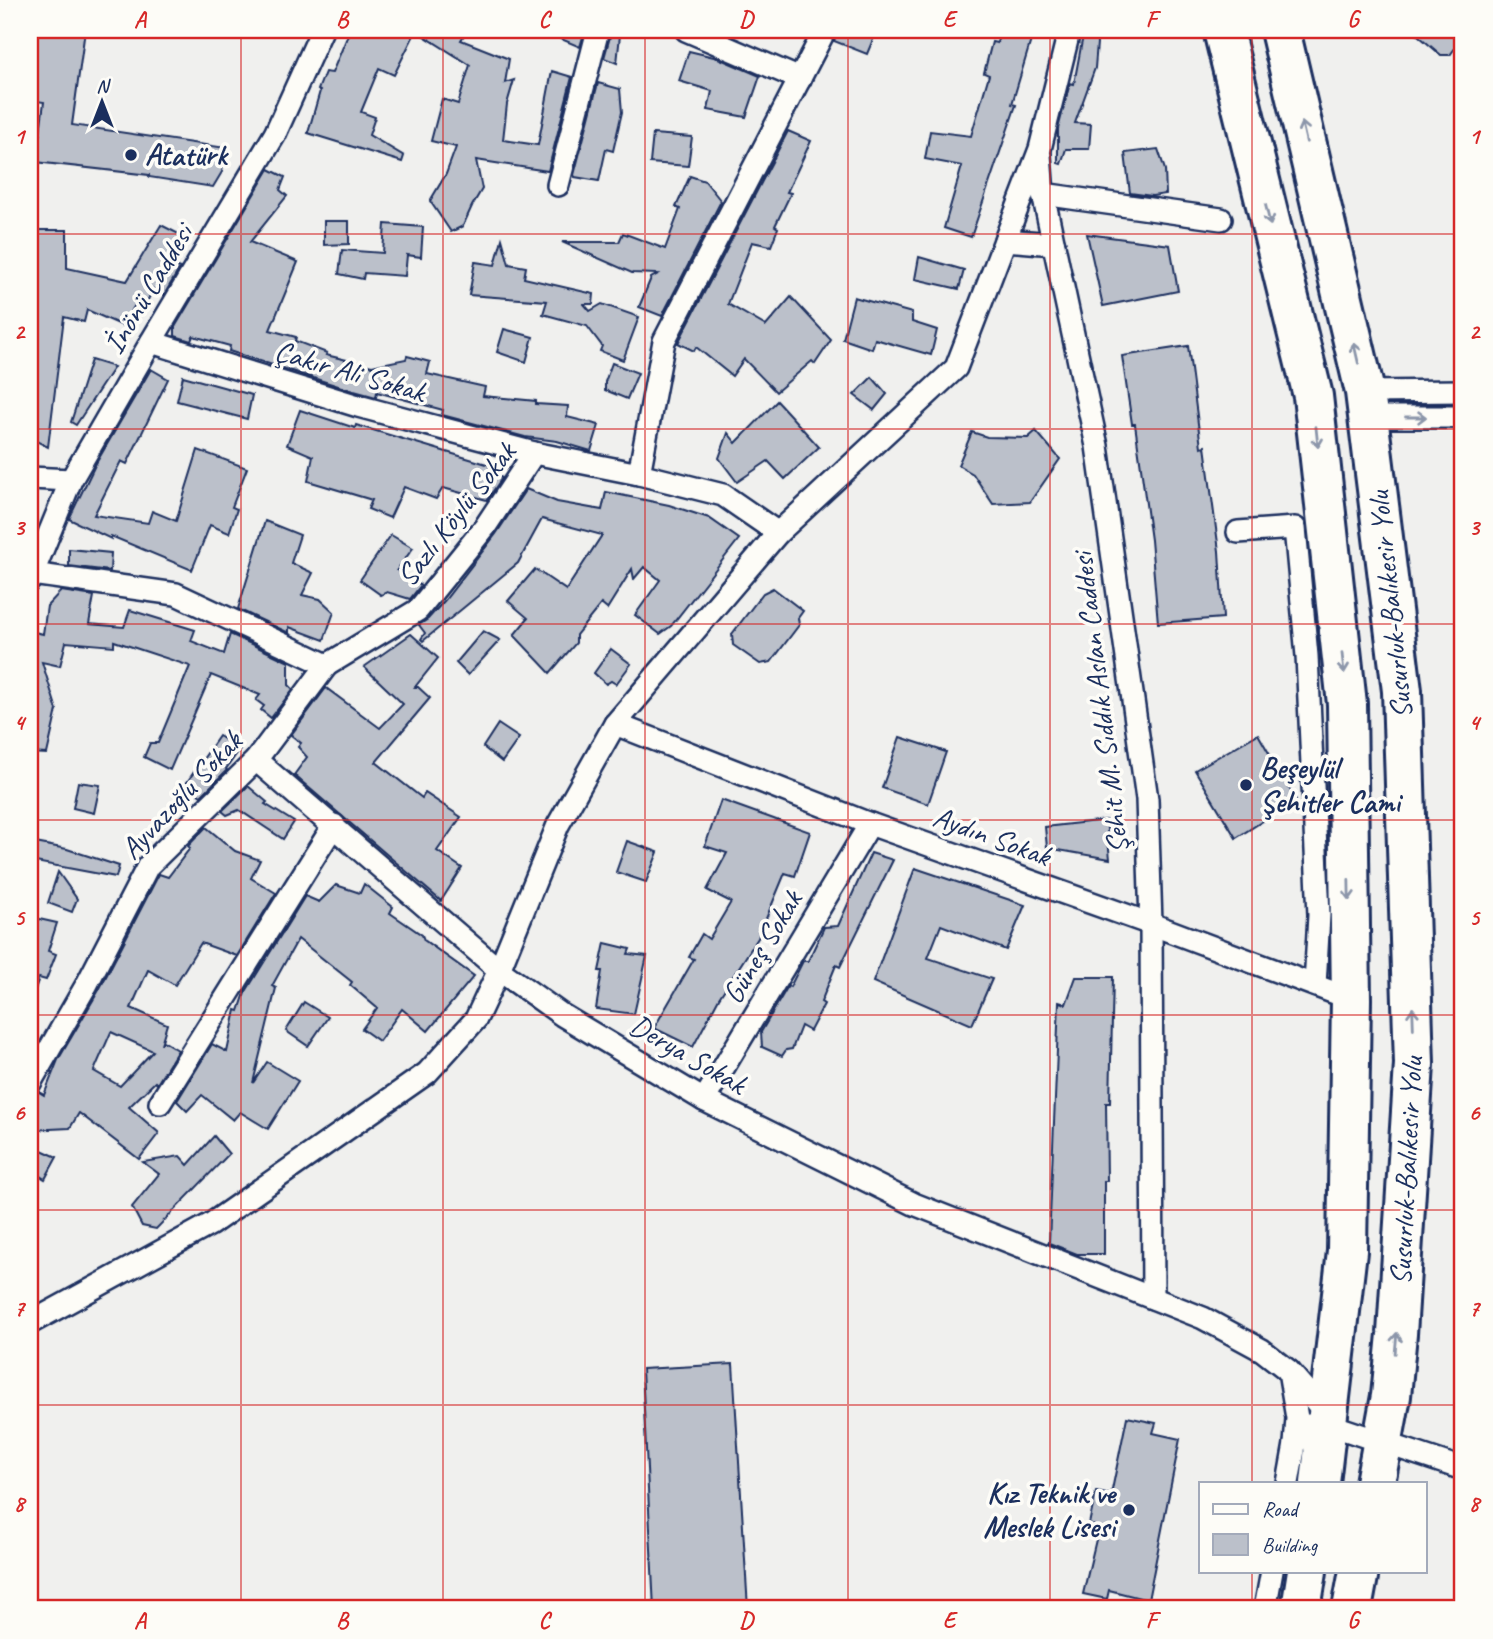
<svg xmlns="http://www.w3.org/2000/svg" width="1493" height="1639" viewBox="0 0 1493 1639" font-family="Caveat,sans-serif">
<rect width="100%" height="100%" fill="#f0f0ee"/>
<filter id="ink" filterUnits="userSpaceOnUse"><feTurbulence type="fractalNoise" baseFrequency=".0143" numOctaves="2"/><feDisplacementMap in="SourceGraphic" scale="14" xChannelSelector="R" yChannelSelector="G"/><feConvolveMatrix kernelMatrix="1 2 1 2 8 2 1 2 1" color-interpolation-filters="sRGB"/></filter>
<g filter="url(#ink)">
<g fill="#bbc0ca" stroke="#1b2f5e" stroke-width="2" fill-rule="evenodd">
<path d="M 30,30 L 85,30 L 72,125 L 226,148 L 222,172 L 213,187 L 149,177 L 149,175 L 36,162 L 44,102 L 30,100 Z"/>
<path d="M 350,30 L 467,30 L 461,40 L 509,59 L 505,83 L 514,80 L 507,104 L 503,140 L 538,145 L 552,71 L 572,77 L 548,171 L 476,160 L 482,189 L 472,206 L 463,226 L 451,232 L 430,201 L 446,174 L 456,147 L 431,141 L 442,99 L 458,104 L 470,65 L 416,31 L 394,75 L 379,68 L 361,112 L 375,117 L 369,135 L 404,156 L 402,162 L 308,133 L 320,91 L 318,90 L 325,72 L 332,73 Z"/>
<path d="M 540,30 L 585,30 L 580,47 Z"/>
<path d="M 838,30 L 877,30 L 867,54 L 834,41 Z"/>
<path d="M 1000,30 L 1034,30 L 1012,104 L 1016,105 L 971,237 L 944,228 L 962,166 L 925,159 L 930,131 L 971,136 L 989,75 L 984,73 L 992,42 L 997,43 Z"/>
<path d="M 1084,30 L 1098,30 L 1095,68 L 1075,123 L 1091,124 L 1089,149 L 1066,149 L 1061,164 L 1058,163 L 1058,129 L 1070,83 L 1074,84 Z"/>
<path d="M 1412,30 L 1450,30 L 1461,40 L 1450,55 L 1441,55 Z"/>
<path d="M 611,33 L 620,35 L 617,63 L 604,58 Z"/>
<path d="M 689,51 L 718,58 L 760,76 L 746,117 L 708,110 L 712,91 L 679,81 Z"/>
<path d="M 598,83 L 620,89 L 622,112 L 613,151 L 606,149 L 599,181 L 575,177 L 574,175 Z"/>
<path d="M 788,131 L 811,141 L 787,192 L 791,193 L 775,226 L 778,228 L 771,246 L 752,242 L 728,304 L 766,326 L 791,297 L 831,340 L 815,364 L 812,361 L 776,392 L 744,359 L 732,376 L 696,347 L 694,351 L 678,343 Z"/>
<path d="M 653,134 L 692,137 L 688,166 L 650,163 Z"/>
<path d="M 1158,149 L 1165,170 L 1166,194 L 1152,196 L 1130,193 L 1125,153 Z"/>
<path d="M 269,169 L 285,177 L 280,190 L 287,196 L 250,242 L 298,262 L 270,330 L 296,337 L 295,341 L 327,353 L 326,355 L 372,366 L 406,359 L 407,356 L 430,362 L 427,374 L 485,387 L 483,396 L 536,401 L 536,404 L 568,406 L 567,417 L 599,425 L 591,451 L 557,441 L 525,437 L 442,415 L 443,410 L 377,392 L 376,397 L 354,391 L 229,351 L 230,346 L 193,336 L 191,341 L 175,336 L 175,327 Z"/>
<path d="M 690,176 L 705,181 L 721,201 L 662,316 L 639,307 L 651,278 L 658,274 L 632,273 L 562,242 L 619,242 L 623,233 L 665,249 L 680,209 L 676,207 Z"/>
<path d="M 324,221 L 349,221 L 349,244 L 324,245 Z"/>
<path d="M 385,224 L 423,227 L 421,257 L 407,255 L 405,276 L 364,273 L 363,279 L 339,274 L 342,250 L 383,253 Z"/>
<path d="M 161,225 L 179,234 L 179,242 L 167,261 L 180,268 L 164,295 L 153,289 L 147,302 L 139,298 L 123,326 L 87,310 L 84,322 L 64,317 L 48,447 L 30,438 L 30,230 L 67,230 L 67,268 L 127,281 Z"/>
<path d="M 1087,234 L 1170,245 L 1178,291 L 1103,306 Z"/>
<path d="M 502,239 L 509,264 L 526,267 L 524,278 L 594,294 L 593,304 L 584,304 L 590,311 L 602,304 L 639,317 L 623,360 L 600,351 L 602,346 L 587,326 L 543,314 L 547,301 L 469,295 L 475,262 L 495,265 Z"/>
<path d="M 919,257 L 964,270 L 959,289 L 915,279 Z"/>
<path d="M 854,297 L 912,313 L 912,322 L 937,330 L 931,355 L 875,339 L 872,349 L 843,339 Z"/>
<path d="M 504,329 L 533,337 L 526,362 L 497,352 Z"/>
<path d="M 1188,346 L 1201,447 L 1205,446 L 1219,551 L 1223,618 L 1158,623 L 1151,540 L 1135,424 L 1132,424 L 1122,356 Z"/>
<path d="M 91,360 L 114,367 L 76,425 L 71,422 Z"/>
<path d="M 612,363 L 638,373 L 627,399 L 605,390 L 605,382 Z"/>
<path d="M 151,369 L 168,379 L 127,464 L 121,461 L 94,515 L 148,523 L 152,511 L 176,521 L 198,450 L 247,468 L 232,507 L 237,509 L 229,533 L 210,525 L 192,570 L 111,536 L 111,539 L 69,519 L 95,465 Z"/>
<path d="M 183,376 L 252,395 L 247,419 L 177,401 Z"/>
<path d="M 872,377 L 887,394 L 874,410 L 854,395 Z"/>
<path d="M 777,401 L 819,447 L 785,479 L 768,461 L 737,482 L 719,458 L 728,433 L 736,443 Z"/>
<path d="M 300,410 L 355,428 L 356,425 L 490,465 L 489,472 L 502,478 L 487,500 L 443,488 L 436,499 L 404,487 L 390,518 L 368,509 L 372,500 L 308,481 L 313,456 L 287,445 Z"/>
<path d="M 1036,431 L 1060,459 L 1030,502 L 993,504 L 973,474 L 958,465 L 972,432 L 987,437 L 1028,438 Z"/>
<path d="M 526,489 L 557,502 L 602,510 L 606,492 L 669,505 L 709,518 L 739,539 L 671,626 L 660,634 L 635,615 L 660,580 L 644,567 L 634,579 L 632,569 L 607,609 L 601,604 L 576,635 L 576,643 L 550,673 L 514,635 L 528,618 L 508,601 L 535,569 L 566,590 L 602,535 L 542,519 L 518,563 L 423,641 L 421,639 L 425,633 L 419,625 L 428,619 L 445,600 L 496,534 Z"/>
<path d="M 265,521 L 300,535 L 291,563 L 313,573 L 302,595 L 320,599 L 334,612 L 324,640 L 289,627 L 289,633 L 238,609 Z"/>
<path d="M 391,535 L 413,548 L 397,570 L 421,585 L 410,599 L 387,592 L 381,595 L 360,580 Z"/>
<path d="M 69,549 L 111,553 L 110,571 L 69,566 Z"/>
<path d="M 773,588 L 803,611 L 798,618 L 799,625 L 771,662 L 760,664 L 733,645 L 732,634 L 763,593 Z"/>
<path d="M 61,591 L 94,596 L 89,624 L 124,627 L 130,610 L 195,630 L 191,641 L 224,654 L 230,634 L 289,662 L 289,685 L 293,689 L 271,718 L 261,710 L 264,706 L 256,700 L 260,695 L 211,675 L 170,770 L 144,757 L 150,743 L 158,743 L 190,666 L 114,641 L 114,646 L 66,642 L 60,666 L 42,662 L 57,710 L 47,754 L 30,753 L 30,631 L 43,634 L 47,606 Z"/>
<path d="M 483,631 L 500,640 L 468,675 L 456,663 Z"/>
<path d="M 411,634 L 438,658 L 415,687 L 418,687 L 430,698 L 376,762 L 422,798 L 425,793 L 461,817 L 437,851 L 462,868 L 441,901 L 294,775 L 307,757 L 298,747 L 301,743 L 291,735 L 326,688 L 380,728 L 403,704 L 364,667 Z"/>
<path d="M 611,649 L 631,664 L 616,684 L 611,681 L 606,684 L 594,673 Z"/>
<path d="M 498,724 L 519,738 L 502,762 L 483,747 Z"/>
<path d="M 1258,734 L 1296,800 L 1236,838 L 1195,770 Z"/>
<path d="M 219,736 L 240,749 L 226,769 L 227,770 L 201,796 L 185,785 Z"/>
<path d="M 900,737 L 946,752 L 928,804 L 882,788 Z"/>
<path d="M 78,782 L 100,785 L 94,813 L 73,808 Z"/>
<path d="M 248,786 L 267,802 L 265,804 L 294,822 L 283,839 L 239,810 L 227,815 L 222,811 Z"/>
<path d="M 721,800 L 810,832 L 795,876 L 785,873 L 758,938 L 719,998 L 693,1047 L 654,1028 L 694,959 L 689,957 L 702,934 L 709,939 L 731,902 L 707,890 L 727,853 L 705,846 Z"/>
<path d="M 1106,820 L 1110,859 L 1047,848 L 1045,827 Z"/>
<path d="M 206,827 L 235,851 L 260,860 L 251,878 L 276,893 L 237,956 L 201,943 L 175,985 L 148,970 L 131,1008 L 167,1024 L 161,1044 L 163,1041 L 178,1050 L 157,1084 L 155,1082 L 129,1107 L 159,1133 L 139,1159 L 79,1113 L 70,1128 L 30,1130 L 30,1096 L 39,1092 L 44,1095 L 58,1060 L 99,990 L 159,874 L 168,877 L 190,848 L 188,846 ZM 111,1032 L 153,1051 L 120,1086 L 94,1071 Z"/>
<path d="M 627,841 L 658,852 L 646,882 L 616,872 Z"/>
<path d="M 30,842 L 67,849 L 119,866 L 116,877 L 30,861 Z"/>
<path d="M 871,853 L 893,860 L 840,967 L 836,965 L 821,1002 L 824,1004 L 810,1031 L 801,1026 L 792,1049 L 786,1050 L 782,1056 L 762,1047 L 761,1032 L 788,986 L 790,987 L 803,961 L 808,961 L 824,927 L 838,926 Z"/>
<path d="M 915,868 L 1025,905 L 1006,950 L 941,925 L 928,958 L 992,979 L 972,1025 L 873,982 Z"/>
<path d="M 58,872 L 77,899 L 72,912 L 48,903 Z"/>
<path d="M 364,884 L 393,907 L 390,913 L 422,935 L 424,940 L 474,976 L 428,1031 L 402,1009 L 379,1041 L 362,1029 L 377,1008 L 350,985 L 352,982 L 298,939 L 272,986 L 276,988 L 253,1083 L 267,1062 L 298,1081 L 268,1129 L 240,1112 L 233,1120 L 202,1095 L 187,1111 L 177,1101 L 212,1044 L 227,1052 L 236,1010 L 239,1011 L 245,993 L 305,896 L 319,902 L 336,885 L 360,893 Z"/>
<path d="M 30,917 L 57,923 L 48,951 L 56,954 L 46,980 L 39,978 L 33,995 L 30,994 Z"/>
<path d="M 605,943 L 630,949 L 628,954 L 647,956 L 634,1014 L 596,1009 L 602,971 L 599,971 Z"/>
<path d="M 1076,977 L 1113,977 L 1110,1103 L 1106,1103 L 1107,1181 L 1104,1181 L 1104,1254 L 1077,1254 L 1049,1243 L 1059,1002 L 1066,1004 Z"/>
<path d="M 304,1002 L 328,1017 L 308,1046 L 286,1031 Z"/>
<path d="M 214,1136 L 229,1154 L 156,1229 L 142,1226 L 132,1207 L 159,1174 L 143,1162 L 180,1156 L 188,1165 Z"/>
<path d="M 35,1147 L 57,1157 L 45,1179 L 30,1170 L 30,1157 Z"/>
<path d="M 733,1364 L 748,1609 L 654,1609 L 642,1369 Z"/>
<path d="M 1127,1417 L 1156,1423 L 1153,1433 L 1180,1439 L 1148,1600 L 1109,1590 L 1107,1599 L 1083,1594 L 1099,1527 L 1089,1524 L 1096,1492 L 1111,1495 Z"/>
</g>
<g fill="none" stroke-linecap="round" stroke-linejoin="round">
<g stroke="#1b2f5e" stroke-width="26">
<g id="street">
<path d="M 686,30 L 800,79"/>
<path d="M 1040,155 L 1043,194 L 1097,446 L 1147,799 L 1151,924 L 1153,1298"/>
<path d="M 558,185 L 598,30"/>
<path d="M 1043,194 L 1221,219"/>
<path d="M 1005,240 L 1054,244"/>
<path d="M 151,342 L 358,406 L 534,453"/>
<path d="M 1365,392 L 1463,391"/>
<path d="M 1369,417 L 1463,417"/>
<path d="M 639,474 L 723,495 L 778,533"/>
<path d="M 30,478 L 71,480"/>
<path d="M 1238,532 L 1295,528 L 1307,656 L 1319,915 L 1315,985"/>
<path d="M 32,574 L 176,594 L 327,665 L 418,610 L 485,527 L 534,453 L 639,474 L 664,341 L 825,30"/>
<path d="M 30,580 L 71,480 L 151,342 L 275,134 L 322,30"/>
<path d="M 615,724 L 870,824 L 1151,924 L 1351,999"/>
<path d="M 256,760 L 499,970 L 562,1015 L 704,1100 L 914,1204 L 1203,1318 L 1262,1350 L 1289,1371 L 1321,1408 L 1326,1419"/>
<path d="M 30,1083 L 87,984 L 148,866 L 256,760 L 327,665"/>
<path d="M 704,1100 L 870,824"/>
<path d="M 160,1103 L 334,825"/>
<path d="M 30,1323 L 211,1224 L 427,1073 L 476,1019 L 499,970 L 558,825 L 615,724 L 778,533 L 956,368 L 1040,149 L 1067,40 L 1066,30"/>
<path d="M 1289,1371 L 1297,1418 L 1295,1444"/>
<path d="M 1288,1483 L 1295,1444 L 1309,1425 L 1328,1424 L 1463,1469"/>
<path d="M 1265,1609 L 1272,1571"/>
</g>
</g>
<g stroke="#1b2f5e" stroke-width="44">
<g id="highway">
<path d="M 1223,30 L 1313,396 L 1347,704 L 1351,999 L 1347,1251 L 1320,1483"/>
<path d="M 1280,30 L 1365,392 L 1402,691 L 1414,1064 L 1397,1334 L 1391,1396 L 1375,1483"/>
<path d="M 1301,1609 L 1307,1571"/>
<path d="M 1352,1609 L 1359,1571"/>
</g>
</g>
<use href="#street" stroke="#fdfcf7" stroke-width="21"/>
<use href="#highway" stroke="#fdfcf7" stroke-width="38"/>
</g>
<defs><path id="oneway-shaft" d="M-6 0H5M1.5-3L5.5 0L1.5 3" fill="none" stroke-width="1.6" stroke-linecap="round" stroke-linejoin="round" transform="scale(1.75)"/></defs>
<g stroke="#8c96aa">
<use href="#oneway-shaft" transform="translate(1304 132) rotate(-103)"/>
<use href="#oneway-shaft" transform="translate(1268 215) rotate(76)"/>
<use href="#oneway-shaft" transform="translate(1356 353) rotate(-103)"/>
<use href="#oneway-shaft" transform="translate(1416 417)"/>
<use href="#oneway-shaft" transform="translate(1317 437) rotate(84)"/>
<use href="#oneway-shaft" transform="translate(1343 663) rotate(84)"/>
<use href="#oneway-shaft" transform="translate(1349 890) rotate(89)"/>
<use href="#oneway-shaft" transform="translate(1413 1018) rotate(-92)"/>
<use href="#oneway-shaft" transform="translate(1396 1343) rotate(-85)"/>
</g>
</g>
<path fill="none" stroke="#d62828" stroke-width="2" stroke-opacity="0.55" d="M 241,30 L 241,1609M 443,30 L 443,1609M 645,30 L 645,1609M 848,30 L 848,1609M 1050,30 L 1050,1609M 1252,30 L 1252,1483M 30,234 L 1463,234M 30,429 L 1463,429M 30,624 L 1463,624M 30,820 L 1463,820M 30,1015 L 1463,1015M 30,1210 L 1463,1210M 30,1405 L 1463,1405M 1252,1571 L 1252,1609"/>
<g fill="#1b2f5e" stroke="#fdfcf7" stroke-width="2.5">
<circle cx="131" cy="155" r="7"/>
<circle cx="1246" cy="785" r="7"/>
<circle cx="1129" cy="1510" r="7"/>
</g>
<g text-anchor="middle" stroke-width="7" stroke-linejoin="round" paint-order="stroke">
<g font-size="30" font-weight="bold" fill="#1b2f5e" stroke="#fdfcf7" text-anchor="start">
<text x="145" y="165">Atatürk</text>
<text x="1260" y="778">Beşeylül<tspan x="1260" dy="34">Şehitler Cami</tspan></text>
<text x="1115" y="1503" text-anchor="end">Kız Teknik ve<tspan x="1115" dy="34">Meslek Lisesi</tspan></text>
</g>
<g font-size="30" fill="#1b2f5e" stroke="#fdfcf7">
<text transform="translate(148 289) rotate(-59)" y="10">İnönü Caddesi</text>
<text transform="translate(350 371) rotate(16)" y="10">Çakır Ali Sokak</text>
<text transform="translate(456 514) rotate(-52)" y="10">Sazlı Köylü Sokak</text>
<text transform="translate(1390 605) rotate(-96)" y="10">Susurluk-Balıkesir Yolu</text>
<text transform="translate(1100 703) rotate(-97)" y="10">Şehit M. Sıddık Aslan Caddesi</text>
<text transform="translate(181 795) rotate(-47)" y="10">Ayvazoğlu Sokak</text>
<text transform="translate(992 836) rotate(20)" y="10">Aydın Sokak</text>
<text transform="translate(762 947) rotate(-59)" y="10">Güneş Sokak</text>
<text transform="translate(688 1054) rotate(30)" y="10">Derya Sokak</text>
<text transform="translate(1406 1171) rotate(-87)" y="10">Susurluk-Balıkesir Yolu</text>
</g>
</g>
<rect width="1493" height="1639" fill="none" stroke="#fdfcf7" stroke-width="77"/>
<rect x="1199" y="1482" width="228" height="91" fill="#fdfcf7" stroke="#a3aaba" stroke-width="2"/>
<rect x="1213" y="1504" width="35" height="10" fill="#fdfcf7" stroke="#a3aaba" stroke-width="2"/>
<text x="1262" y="1516" font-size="21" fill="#1b2f5e">Road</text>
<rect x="1213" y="1534" width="35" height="21" fill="#bbc0ca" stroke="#a3aaba" stroke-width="2"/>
<text x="1262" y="1552" font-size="21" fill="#1b2f5e">Building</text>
<g transform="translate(102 102)" stroke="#fdfcf7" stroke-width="5" paint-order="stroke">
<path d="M0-5L12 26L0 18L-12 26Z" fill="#1b2f5e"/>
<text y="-10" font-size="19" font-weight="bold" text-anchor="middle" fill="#1b2f5e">N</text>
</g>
<rect x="38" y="38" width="1416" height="1562" fill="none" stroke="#d62828" stroke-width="2.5"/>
<g font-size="23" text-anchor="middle" font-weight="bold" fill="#d62828">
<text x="140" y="27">A</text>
<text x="342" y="27">B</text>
<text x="544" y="27">C</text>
<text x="746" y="27">D</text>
<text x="949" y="27">E</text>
<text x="1151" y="27">F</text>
<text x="1353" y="27">G</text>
<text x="19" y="144">1</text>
<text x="1474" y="144">1</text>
<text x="19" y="339">2</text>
<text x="1474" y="339">2</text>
<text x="19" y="535">3</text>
<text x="1474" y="535">3</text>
<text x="19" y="730">4</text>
<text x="1474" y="730">4</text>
<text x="19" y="925">5</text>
<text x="1474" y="925">5</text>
<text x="19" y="1120">6</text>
<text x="1474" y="1120">6</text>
<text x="19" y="1316">7</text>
<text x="1474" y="1316">7</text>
<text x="19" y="1511">8</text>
<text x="1474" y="1511">8</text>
<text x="140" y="1628">A</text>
<text x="342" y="1628">B</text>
<text x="544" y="1628">C</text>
<text x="746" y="1628">D</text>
<text x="949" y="1628">E</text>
<text x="1151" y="1628">F</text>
<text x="1353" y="1628">G</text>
</g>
</svg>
